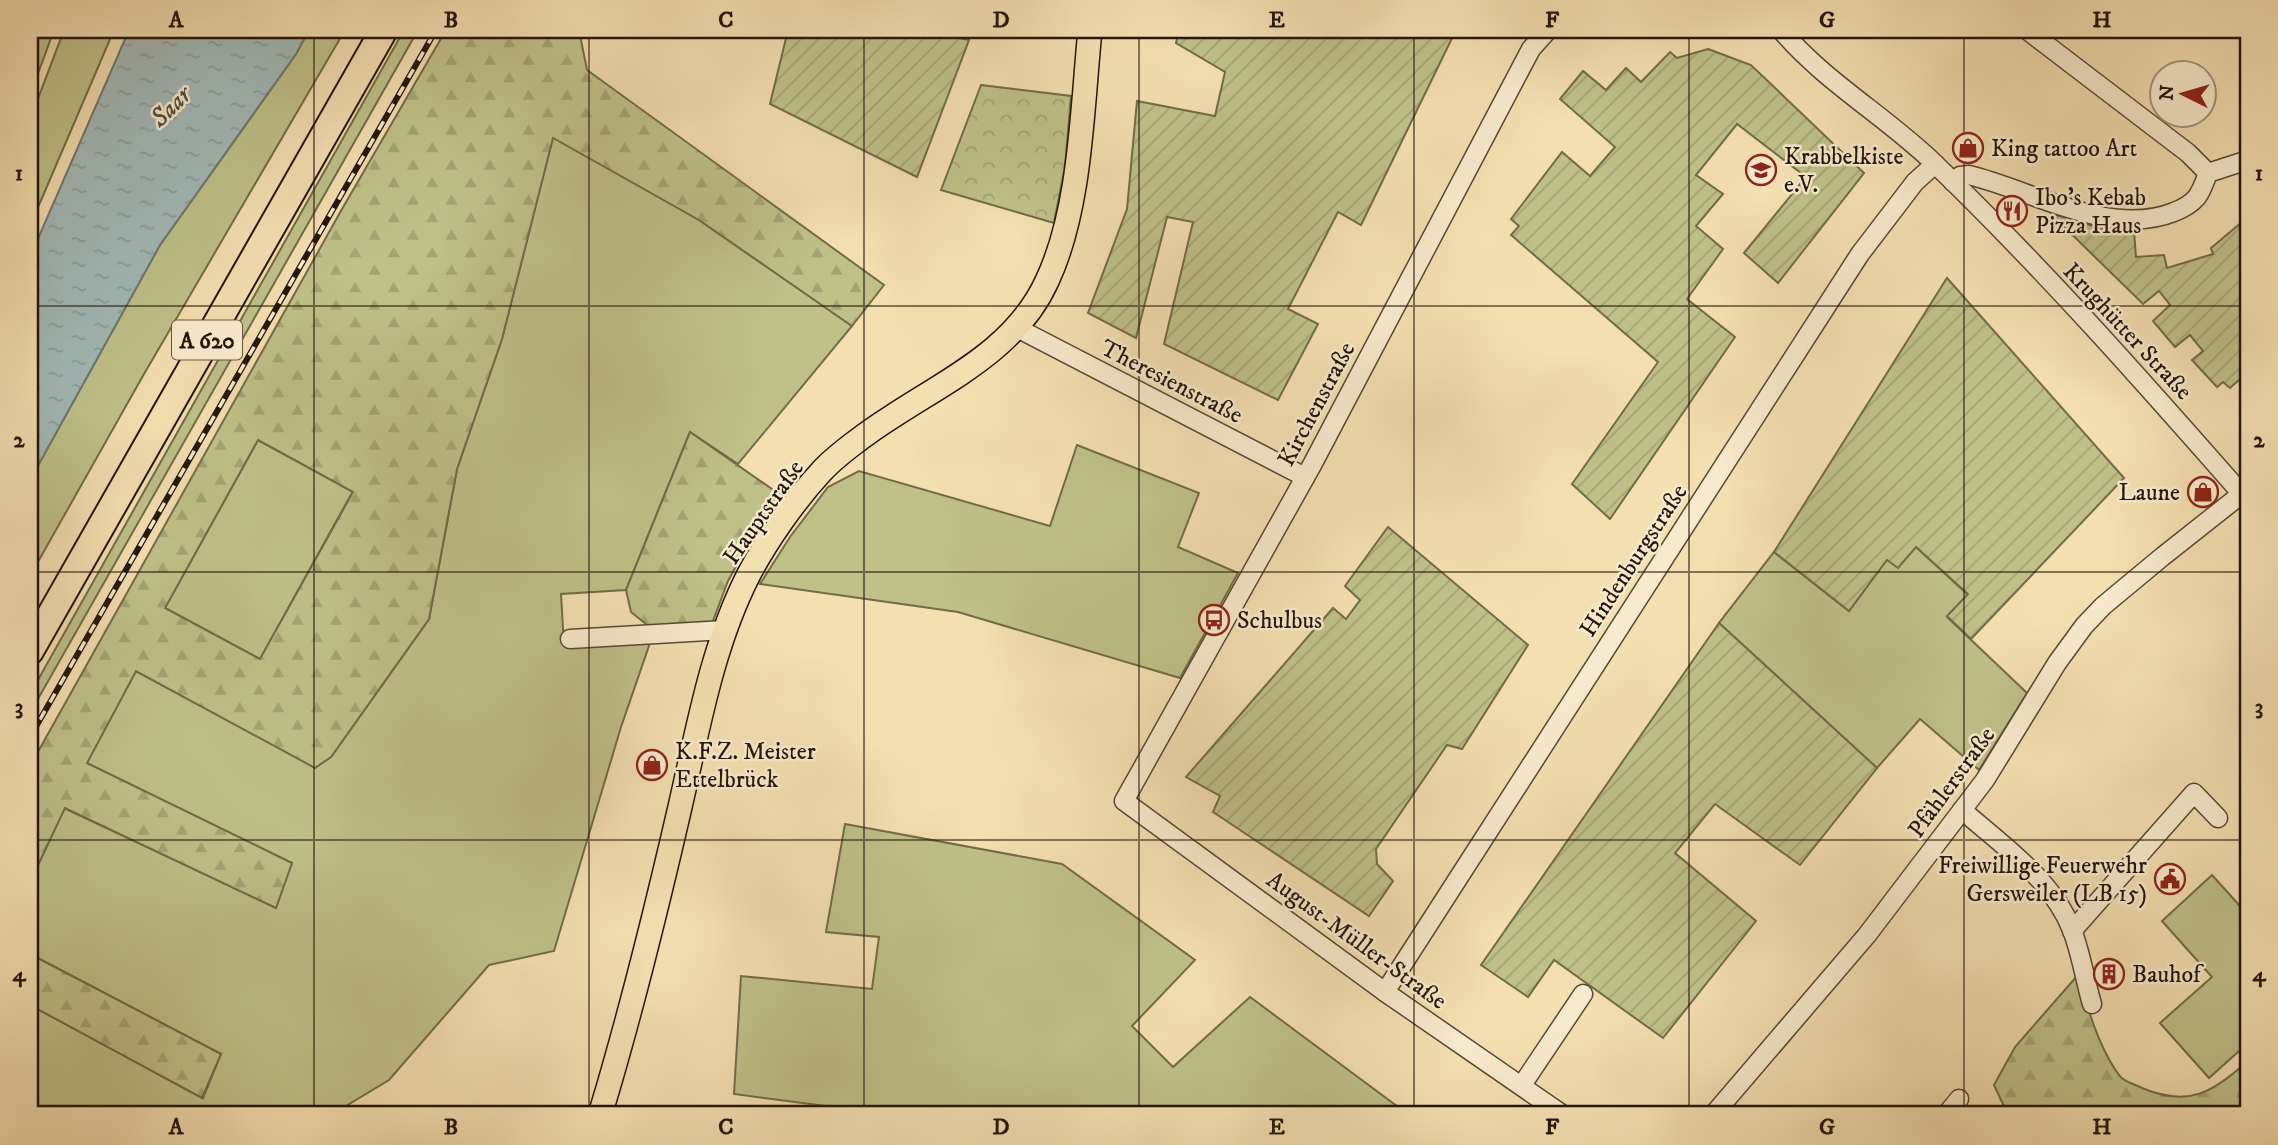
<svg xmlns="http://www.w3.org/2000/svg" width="2278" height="1145" viewBox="0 0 2278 1145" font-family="'IM FELL DW Pica',serif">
<defs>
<pattern id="forest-firs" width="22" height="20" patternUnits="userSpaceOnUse" patternTransform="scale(1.75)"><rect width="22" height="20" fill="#bfc189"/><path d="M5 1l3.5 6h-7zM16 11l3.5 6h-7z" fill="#a4a575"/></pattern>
<pattern id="park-crowns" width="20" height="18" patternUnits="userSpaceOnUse" patternTransform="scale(1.75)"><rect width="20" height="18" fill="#bfc189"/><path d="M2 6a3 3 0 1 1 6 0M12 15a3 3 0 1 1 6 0" fill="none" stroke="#a4a575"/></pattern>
<pattern id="garden-furrows" width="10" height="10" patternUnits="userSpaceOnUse" patternTransform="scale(1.75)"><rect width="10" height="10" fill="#bfc189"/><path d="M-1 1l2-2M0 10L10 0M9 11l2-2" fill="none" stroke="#a4a575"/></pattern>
<pattern id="water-ripples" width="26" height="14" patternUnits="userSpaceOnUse" patternTransform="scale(1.75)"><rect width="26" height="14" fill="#a2b9b8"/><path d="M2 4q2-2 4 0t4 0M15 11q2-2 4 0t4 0" fill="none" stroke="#8b9e9d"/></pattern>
</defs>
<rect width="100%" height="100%" fill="#f4dfb1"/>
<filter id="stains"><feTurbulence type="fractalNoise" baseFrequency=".00286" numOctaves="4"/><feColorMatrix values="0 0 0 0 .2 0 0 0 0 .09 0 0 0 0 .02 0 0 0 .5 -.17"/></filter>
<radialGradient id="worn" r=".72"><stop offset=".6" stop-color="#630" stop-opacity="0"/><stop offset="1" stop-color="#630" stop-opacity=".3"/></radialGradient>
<g fill="#bfc189" stroke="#726c49" stroke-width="2">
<path d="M 30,30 L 54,30 L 37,76 L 30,66 Z"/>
<path d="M 64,30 L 114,30 L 30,226 L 30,120 Z"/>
<path d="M 309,30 L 345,30 L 144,374 L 30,576 L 30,480 L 160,245 L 296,54 Z"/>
<path d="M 404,30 L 418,30 L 30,713 L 30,694 Z"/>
<path d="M 553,137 L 699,220 L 852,326 L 738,464 L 690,432 L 626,590 L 561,594 L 564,646 L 651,640 L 621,727 L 554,951 L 489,965 L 389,1080 L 331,1115 L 30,1115 L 30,1005 L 203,1098 L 221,1054 L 30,954 L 30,882 L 64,808 L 275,907 L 292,863 L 86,764 L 136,671 L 315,767 L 331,757 L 429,619 L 457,469 L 502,339 Z"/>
<path d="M 258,440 L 353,491 L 260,659 L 165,608 Z"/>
<path d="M 1077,445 L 1199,493 L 1178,547 L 1238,573 L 1180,678 L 958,612 L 760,584 L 790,537 L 828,487 L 859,471 L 1050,526 Z"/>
<path d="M 1916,547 L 1968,595 L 1947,617 L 2027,693 L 1979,770 L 1920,719 L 1877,768 L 1719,623 L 1774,552 L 1849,611 L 1887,559 Z"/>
<path d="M 845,824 L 1062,864 L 1195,960 L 1132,1026 L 1173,1067 L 1250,997 L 1409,1115 L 895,1115 L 734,1094 L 741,976 L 872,989 L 879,937 L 826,932 Z"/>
<path d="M 2212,875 L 2248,915 L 2248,1043 L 2209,1078 L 2160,1023 L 2212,977 L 2162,921 Z"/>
</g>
<g fill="url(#forest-firs)" stroke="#726c49" stroke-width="2" fill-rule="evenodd">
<path d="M 446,30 L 579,30 L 587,70 L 884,285 L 852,326 L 699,220 L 553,138 L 502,339 L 457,469 L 429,619 L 331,757 L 315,768 L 136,671 L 87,763 L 292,863 L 276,908 L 65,808 L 30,882 L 30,766 L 342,209 ZM 258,440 L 353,492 L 260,659 L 165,608 Z"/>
<path d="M 690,432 L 782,496 L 752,537 L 728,581 L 711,626 L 652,629 L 631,612 L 626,590 Z"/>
<path d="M 30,954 L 221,1054 L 202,1098 L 30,1005 Z"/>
<path d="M 2077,976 C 2089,1009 2098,1047 2119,1075 C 2123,1082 2135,1084 2142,1088 C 2190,1108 2212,1092 2248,1061 L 2248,1115 L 2008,1115 L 1994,1085 L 2015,1047 Z"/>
</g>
<path fill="url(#park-crowns)" stroke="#726c49" stroke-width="2" d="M 981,85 L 1071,96 L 1065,166 L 1054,223 L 941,190 Z"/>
<g fill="url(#garden-furrows)" stroke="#726c49" stroke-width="2">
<path d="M 788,30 L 939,30 L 939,34 L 969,40 L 917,177 L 770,104 Z"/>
<path d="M 1179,30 L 1456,30 L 1361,225 L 1338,212 L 1288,309 L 1318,324 L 1278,400 L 1164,344 L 1193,222 L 1167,217 L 1136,338 L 1088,313 L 1127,209 L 1137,101 L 1215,116 L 1225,72 L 1176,43 Z"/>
<path d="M 1708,49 L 1751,65 L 1864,173 L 1778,283 L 1744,253 L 1806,177 L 1737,124 L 1696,175 L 1723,194 L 1696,226 L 1723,249 L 1687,299 L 1735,337 L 1610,519 L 1572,484 L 1658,362 L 1511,235 L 1519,226 L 1511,219 L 1562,152 L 1590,176 L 1615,147 L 1560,99 L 1583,71 L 1606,90 L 1626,68 L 1641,82 L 1670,52 L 1677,58 Z"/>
<path d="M 2050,213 L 2106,230 L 2134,231 L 2136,257 L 2164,255 L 2167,268 L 2213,254 L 2211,248 L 2248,217 L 2248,387 L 2246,388 L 2239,380 L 2230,388 L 2223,382 L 2217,387 L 2192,360 L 2203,351 L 2190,335 L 2175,347 L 2153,321 L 2170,305 L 2159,291 L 2143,304 Z"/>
<path d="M 1947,278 L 2124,478 L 1971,639 L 1947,616 L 1968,594 L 1916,547 L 1898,568 L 1887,560 L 1849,611 L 1774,552 Z"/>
<path d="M 1388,527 L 1528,645 L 1462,749 L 1447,745 L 1376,849 L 1377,864 L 1393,881 L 1369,916 L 1213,812 L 1220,796 L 1186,777 L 1333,608 L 1346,619 L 1360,600 L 1345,586 Z"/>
<path d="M 1719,623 L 1877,768 L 1800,865 L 1715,804 L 1675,853 L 1756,921 L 1663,1038 L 1554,960 L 1528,997 L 1481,965 Z"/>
</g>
<path fill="url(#water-ripples)" stroke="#707872" stroke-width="2" d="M 129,30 L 309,30 L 296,54 L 160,245 L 30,480 L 30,257 Z"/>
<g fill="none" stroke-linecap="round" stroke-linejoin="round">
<g stroke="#584833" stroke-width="21">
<g id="minor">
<path d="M 1548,30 L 1531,49 L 1312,465 L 1124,801 L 1385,992 L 1563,1115"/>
<path d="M 1781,30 C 1824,81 1885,116 1933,162 C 2044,269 2147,386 2248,501"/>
<path d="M 2027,30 L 2188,153 L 2208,173"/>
<path d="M 1953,182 L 1960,176 L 1969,175 C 2031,190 2110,238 2174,212 C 2182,209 2191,204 2197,197 C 2202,190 2205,181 2208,173 L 2248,160"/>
<path d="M 1017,328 L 1305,477"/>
<path d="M 570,639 L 725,630"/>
<path d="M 1962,810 C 2002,845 2052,879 2072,930 C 2081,953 2085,980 2092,1004"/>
<path d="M 2072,931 L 2194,793 L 2218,818"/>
<path d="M 1385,992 L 1860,254 L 1915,182 L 1935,164"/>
<path d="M 1522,1085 L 1583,994"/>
<path d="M 1713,1115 L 1867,935 L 1985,780 L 2057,663 L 2084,626 L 2103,606 L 2162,557 L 2248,489"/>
<path d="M 1946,1115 L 1959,1099"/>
</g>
</g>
<g stroke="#241609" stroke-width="26">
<path id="major" d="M 600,1115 C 631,1013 656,911 680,807 C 698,729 712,646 749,574 C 767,540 795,500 821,472 C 835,456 871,430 890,418 C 949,379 1016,349 1047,281 C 1081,209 1082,109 1090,30"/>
</g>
<g stroke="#241609" stroke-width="30">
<path id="highway" d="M 30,651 L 384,30"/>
</g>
<use href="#minor" stroke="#f8eacc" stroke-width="18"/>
<use href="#major" stroke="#f4dfb1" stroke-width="23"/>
<use href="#highway" stroke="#f4dfb1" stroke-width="26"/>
<g stroke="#241609" stroke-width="6">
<path id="rail" d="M 30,737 L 436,30"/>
</g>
<use href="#rail" stroke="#f8eacc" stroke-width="3.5" stroke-dasharray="10" stroke-linecap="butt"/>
</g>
<path fill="none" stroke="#241609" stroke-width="2" stroke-opacity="0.55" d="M 314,30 L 314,1115M 589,30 L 589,1115M 864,30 L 864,1115M 1139,30 L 1139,1115M 1414,30 L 1414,1115M 1689,30 L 1689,1115M 1964,30 L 1964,1115M 30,306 L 2248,306M 30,572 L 2248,572M 30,840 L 2248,840"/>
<defs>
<g id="shop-ring" transform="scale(1.575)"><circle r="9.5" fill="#f8eacc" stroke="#8f2418" stroke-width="1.5"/><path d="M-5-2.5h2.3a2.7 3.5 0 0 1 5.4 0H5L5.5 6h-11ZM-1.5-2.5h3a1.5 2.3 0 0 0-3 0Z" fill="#8f2418"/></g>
<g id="school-ring" transform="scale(1.575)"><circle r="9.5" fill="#f8eacc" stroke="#8f2418" stroke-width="1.5"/><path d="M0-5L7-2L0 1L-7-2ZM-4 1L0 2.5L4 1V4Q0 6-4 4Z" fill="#8f2418"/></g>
<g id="restaurant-ring" transform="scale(1.575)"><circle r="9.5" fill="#f8eacc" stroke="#8f2418" stroke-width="1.5"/><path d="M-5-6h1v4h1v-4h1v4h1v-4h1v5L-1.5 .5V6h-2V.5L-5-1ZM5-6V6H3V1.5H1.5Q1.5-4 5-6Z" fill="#8f2418"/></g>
<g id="bus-ring" transform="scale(1.575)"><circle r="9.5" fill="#f8eacc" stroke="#8f2418" stroke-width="1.5"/><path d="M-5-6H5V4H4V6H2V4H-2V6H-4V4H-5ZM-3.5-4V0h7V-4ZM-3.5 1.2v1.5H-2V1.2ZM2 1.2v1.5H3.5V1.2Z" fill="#8f2418"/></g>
<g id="civic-ring" transform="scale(1.575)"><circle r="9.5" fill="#f8eacc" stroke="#8f2418" stroke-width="1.5"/><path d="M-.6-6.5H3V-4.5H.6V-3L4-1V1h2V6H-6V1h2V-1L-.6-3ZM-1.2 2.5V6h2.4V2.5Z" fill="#8f2418"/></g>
<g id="building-ring" transform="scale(1.575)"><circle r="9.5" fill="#f8eacc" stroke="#8f2418" stroke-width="1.5"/><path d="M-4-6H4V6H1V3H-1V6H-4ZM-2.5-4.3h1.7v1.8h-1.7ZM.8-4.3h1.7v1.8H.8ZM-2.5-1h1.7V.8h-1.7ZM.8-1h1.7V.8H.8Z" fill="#8f2418"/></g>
</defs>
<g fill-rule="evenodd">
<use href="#shop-ring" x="1968" y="148"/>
<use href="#school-ring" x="1761" y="170"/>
<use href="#restaurant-ring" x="2012" y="211"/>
<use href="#shop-ring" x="2203" y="492"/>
<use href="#bus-ring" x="1214" y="620"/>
<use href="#shop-ring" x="652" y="765"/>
<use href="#civic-ring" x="2170" y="879"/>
<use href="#building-ring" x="2109" y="974"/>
</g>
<g text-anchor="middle" stroke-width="5" stroke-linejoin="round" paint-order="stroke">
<rect fill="#f8eacc" stroke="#645644" stroke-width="2" x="172" y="320.5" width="70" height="39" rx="5"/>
<g font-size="23" font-weight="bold" fill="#241609">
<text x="207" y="348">A 620</text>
</g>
<g font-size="24" fill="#241609" stroke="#f8eacc" text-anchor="start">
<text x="1991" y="156">King tattoo Art</text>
<text x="1784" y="164">Krabbelkiste<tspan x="1784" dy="28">e.V.</tspan></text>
<text x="2035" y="205">Ibo's Kebab<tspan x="2035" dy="28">Pizza Haus</tspan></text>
<text x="2180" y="500" text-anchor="end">Laune</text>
<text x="1237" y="628">Schulbus</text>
<text x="675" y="759">K.F.Z. Meister<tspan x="675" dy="28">Ettelbrück</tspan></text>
<text x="2147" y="873" text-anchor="end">Freiwillige Feuerwehr<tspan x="2147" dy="28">Gersweiler (LB 15)</tspan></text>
<text x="2132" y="982">Bauhof</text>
</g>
<g font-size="24" fill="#241609" stroke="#f8eacc">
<text transform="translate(2128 331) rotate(47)" y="8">Krughütter Straße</text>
<text transform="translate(1172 381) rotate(27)" y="8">Theresienstraße</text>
<text transform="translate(1316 404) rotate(-62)" y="8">Kirchenstraße</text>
<text transform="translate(763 512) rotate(-55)" y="8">Hauptstraße</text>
<text transform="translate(1633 560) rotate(-57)" y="8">Hindenburgstraße</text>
<text transform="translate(1951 782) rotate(-54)" y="8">Pfählerstraße</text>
<text transform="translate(1357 940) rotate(36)" y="8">August-Müller-Straße</text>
</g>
<g font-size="26" font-style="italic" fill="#504f46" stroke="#f8eacc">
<text transform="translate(170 106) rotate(-45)" y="9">Saar</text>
</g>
</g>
<rect width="2278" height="1145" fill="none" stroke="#f4dfb1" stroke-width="77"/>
<g transform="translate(2183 94) rotate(275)"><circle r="33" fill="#f8eacc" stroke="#a3957e" stroke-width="2"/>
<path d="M0-5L12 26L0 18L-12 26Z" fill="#8f2418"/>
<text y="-10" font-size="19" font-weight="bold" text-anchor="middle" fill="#241609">N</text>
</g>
<rect x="38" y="38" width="2202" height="1068" fill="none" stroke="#241609" stroke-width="2.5"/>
<g font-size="23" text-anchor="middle" font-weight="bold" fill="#241609">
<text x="176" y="27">A</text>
<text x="451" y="27">B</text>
<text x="726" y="27">C</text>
<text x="1001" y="27">D</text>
<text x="1277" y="27">E</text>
<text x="1552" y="27">F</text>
<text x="1827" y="27">G</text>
<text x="2102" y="27">H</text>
<text x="19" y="180">1</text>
<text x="2259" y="180">1</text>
<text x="19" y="447">2</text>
<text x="2259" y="447">2</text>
<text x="19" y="714">3</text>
<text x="2259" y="714">3</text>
<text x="19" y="981">4</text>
<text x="2259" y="981">4</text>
<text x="176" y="1134">A</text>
<text x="451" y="1134">B</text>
<text x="726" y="1134">C</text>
<text x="1001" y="1134">D</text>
<text x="1277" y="1134">E</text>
<text x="1552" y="1134">F</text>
<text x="1827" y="1134">G</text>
<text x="2102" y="1134">H</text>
</g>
<rect width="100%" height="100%" filter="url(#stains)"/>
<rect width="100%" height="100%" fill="url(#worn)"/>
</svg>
